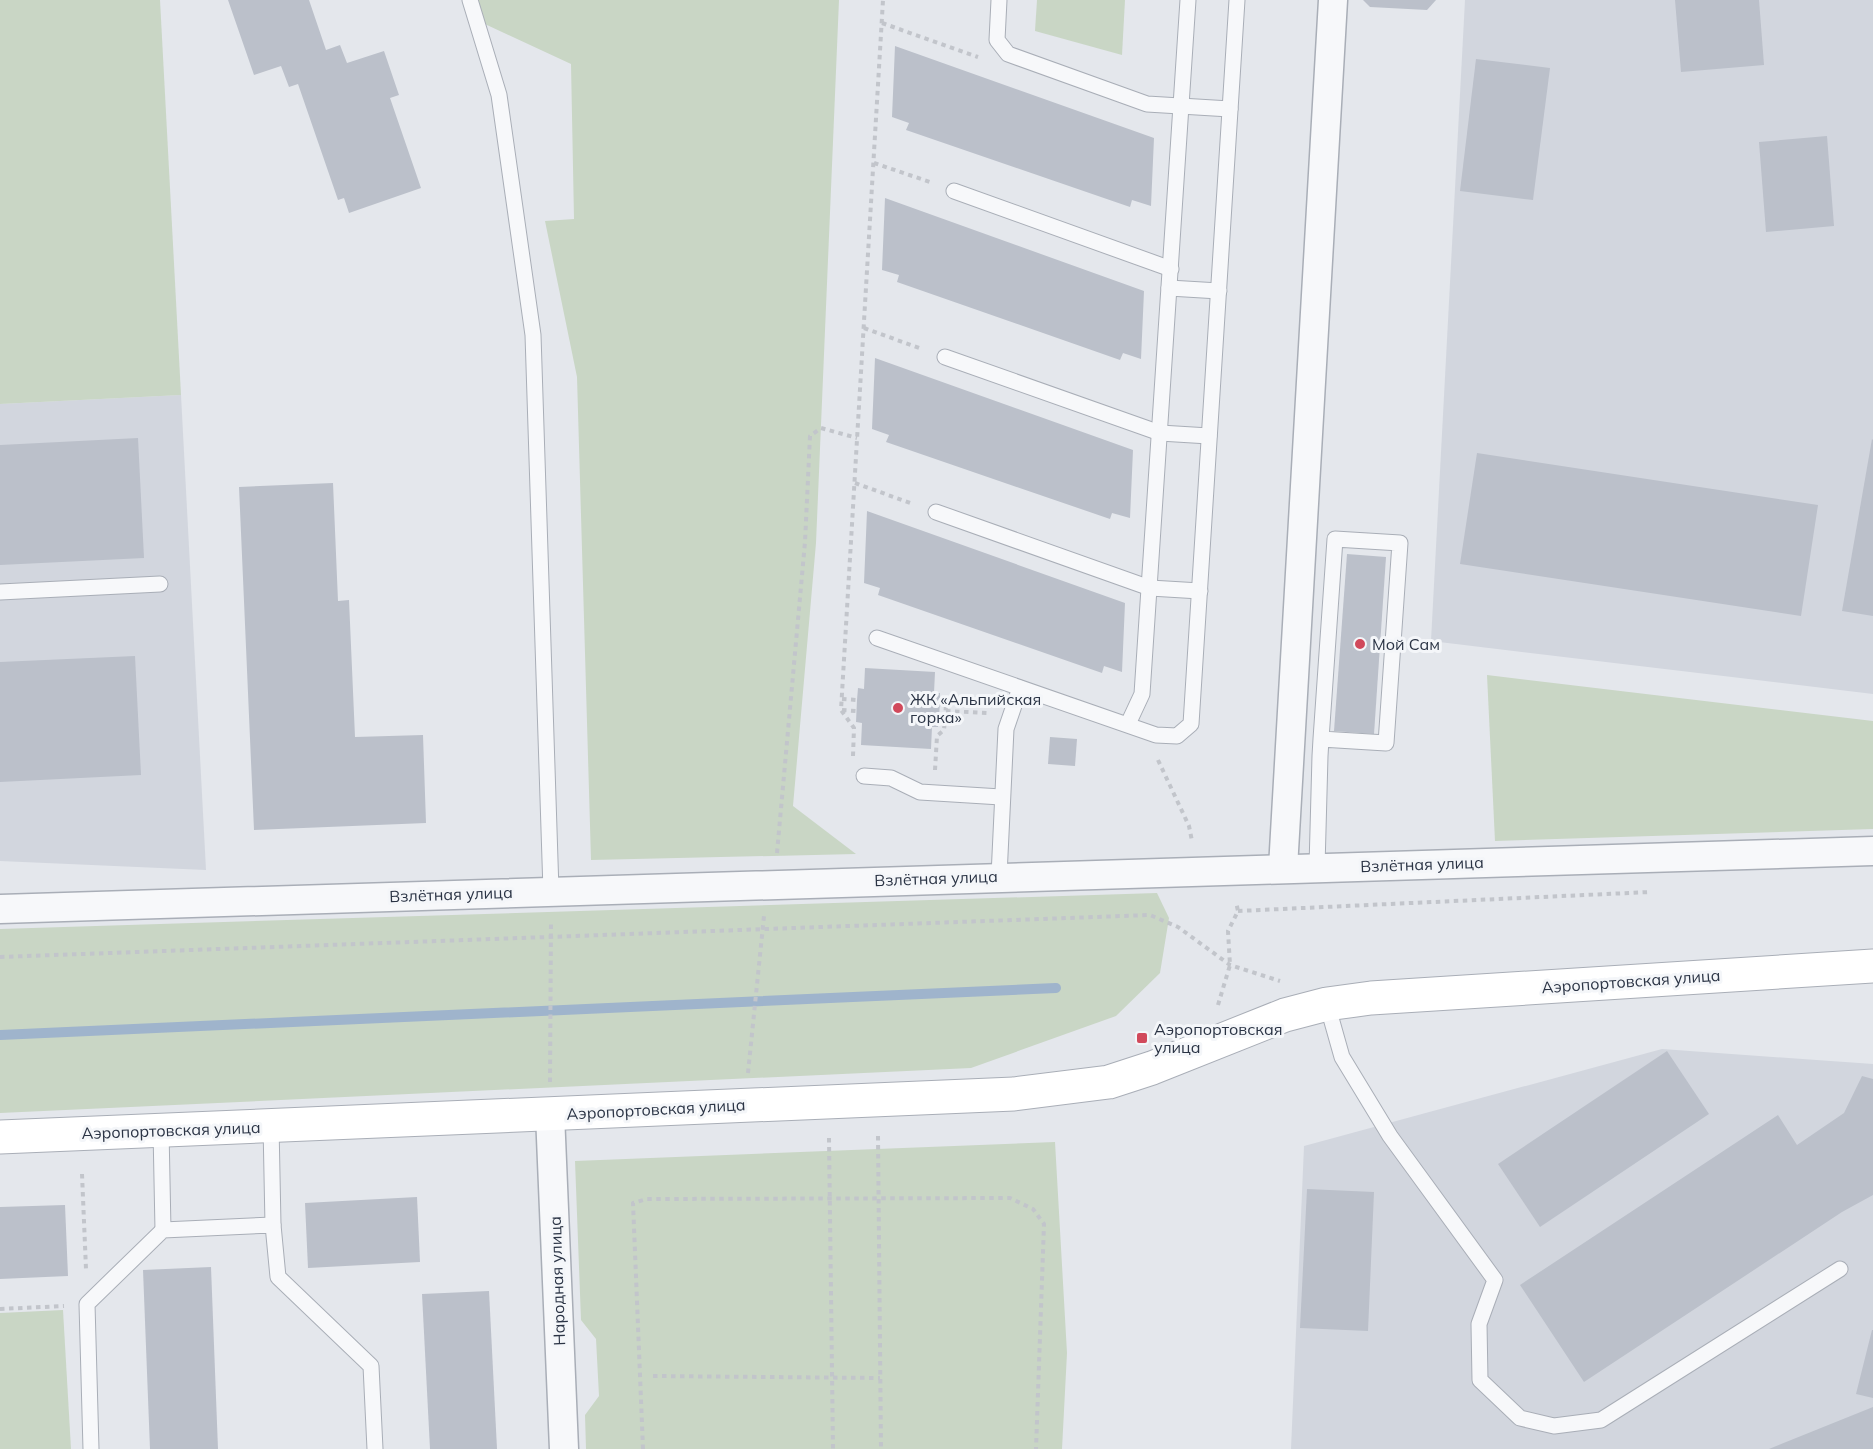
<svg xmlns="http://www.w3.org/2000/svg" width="1873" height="1449" viewBox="0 0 1873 1449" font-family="Mulish,sans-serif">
<rect width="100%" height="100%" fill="#e4e7ec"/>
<g fill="#d2d6de">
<path d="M 1465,0 L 1873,0 L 1873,694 L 1431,641 Z"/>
<path d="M 181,395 L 206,870 L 0,861 L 0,404 Z"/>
<path d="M 1662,1049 L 1873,1064 L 1873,1449 L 1291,1449 L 1304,1146 Z"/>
</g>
<g fill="#c9d6c5">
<path d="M 0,0 L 160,0 L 181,395 L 0,404 Z"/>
<path d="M 472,0 L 839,0 L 816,543 L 793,806 L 856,854 L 591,860 L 577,377 L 545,221 L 574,219 L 571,64 L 472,18 Z"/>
<path d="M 1037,0 L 1125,0 L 1122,55 L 1035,31 Z"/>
<path d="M 1487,675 L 1873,721 L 1873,829 L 1495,841 Z"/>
<path d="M 1157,893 L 1169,918 L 1160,973 L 1116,1016 L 971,1068 L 0,1113 L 0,929 Z"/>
<path d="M 1055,1142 L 1067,1353 L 1062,1449 L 586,1449 L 585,1415 L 599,1396 L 596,1339 L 581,1320 L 575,1161 Z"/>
<path d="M 63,1310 L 71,1449 L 0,1449 L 0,1313 Z"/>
</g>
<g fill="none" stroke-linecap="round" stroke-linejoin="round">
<path stroke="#9fb4cc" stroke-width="10" d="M 0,1035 L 1056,988"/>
</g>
<g fill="#bbc0ca">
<path d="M 228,0 L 309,0 L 326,50 L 340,45 L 347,63 L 384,51 L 399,95 L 390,98 L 421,188 L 349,213 L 344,198 L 338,200 L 298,84 L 289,87 L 281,66 L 254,75 Z"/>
<path d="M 1363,0 L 1436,0 L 1427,10 L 1370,7 Z"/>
<path d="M 1675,0 L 1759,0 L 1764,65 L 1681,72 Z"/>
<path d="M 895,46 L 1154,138 L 1151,206 L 1132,200 L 1130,207 L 906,130 L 909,123 L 892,117 Z"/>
<path d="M 1476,59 L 1550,68 L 1533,200 L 1460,191 Z"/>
<path d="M 1827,136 L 1834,226 L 1766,232 L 1759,142 Z"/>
<path d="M 885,198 L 1144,291 L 1141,359 L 1123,353 L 1120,360 L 897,282 L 899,275 L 882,270 Z"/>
<path d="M 875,358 L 1133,450 L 1130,518 L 1112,513 L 1110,519 L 886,442 L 889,435 L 872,429 Z"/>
<path d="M 138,438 L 144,558 L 0,565 L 0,445 Z"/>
<path d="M 1872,439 L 1873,440 L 1873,616 L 1842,611 Z"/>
<path d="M 1477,453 L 1818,505 L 1801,616 L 1460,564 Z"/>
<path d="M 333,483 L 338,601 L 349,600 L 355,737 L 423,735 L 426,823 L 254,830 L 239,487 Z"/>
<path d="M 867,511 L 1125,603 L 1122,672 L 1104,666 L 1102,673 L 878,595 L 880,588 L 864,583 Z"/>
<path d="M 1347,554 L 1386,557 L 1374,734 L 1334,731 Z"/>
<path d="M 135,656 L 141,775 L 0,782 L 0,662 Z"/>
<path d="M 865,668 L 935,672 L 934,693 L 940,693 L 940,704 L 938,727 L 932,727 L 931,749 L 861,745 L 862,723 L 856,722 L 857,700 L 858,688 L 864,689 Z"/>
<path d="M 1050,737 L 1077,739 L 1075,766 L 1048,764 Z"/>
<path d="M 1667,1051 L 1709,1114 L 1540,1227 L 1498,1164 Z"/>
<path d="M 1862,1076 L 1873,1079 L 1873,1195 L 1842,1212 L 1584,1382 L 1520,1285 L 1778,1115 L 1797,1145 L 1844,1113 Z"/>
<path d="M 1307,1189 L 1374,1192 L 1368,1331 L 1300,1328 Z"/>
<path d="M 417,1197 L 420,1262 L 308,1268 L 305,1203 Z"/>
<path d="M 65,1205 L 68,1276 L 0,1279 L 0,1207 Z"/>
<path d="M 211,1267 L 218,1449 L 150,1449 L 143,1270 Z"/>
<path d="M 489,1291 L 497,1449 L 430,1449 L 422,1294 Z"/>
<path d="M 1872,1330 L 1873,1330 L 1873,1398 L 1856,1394 Z"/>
<path d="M 1873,1407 L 1873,1449 L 1769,1449 Z"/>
</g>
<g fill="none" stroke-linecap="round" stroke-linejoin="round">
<g stroke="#a9aeb7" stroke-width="17">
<g id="lane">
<path d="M 470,0 L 499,95 L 533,335 L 551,891"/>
<path d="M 999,0 L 997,40 L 1008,54 L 1147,104 L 1230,109"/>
<path d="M 954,191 L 1171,269"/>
<path d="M 1169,288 L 1219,291"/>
<path d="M 945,357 L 1160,433 L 1209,436"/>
<path d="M 936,512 L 1150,588 L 1200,591"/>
<path d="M 0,592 L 160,584"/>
<path d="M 877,638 L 1156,735 L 1177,736 L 1191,724 L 1237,0"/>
<path d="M 1128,724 L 1142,694 L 1188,0"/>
<path d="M 864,776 L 891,778 L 920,792 L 1001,797"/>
<path d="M 1317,867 L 1320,756 L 1321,739 L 1335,539 L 1400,543 L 1386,743 L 1321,739"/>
<path d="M 999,876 L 1006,729 L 1020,688"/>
<path d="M 1327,1004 L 1342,1057 L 1390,1136 L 1495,1280 L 1479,1324 L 1480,1380 L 1520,1418 L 1554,1426 L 1601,1420 L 1840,1269"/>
<path d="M 271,1125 L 273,1225"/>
<path d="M 161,1130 L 163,1230"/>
<path d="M 91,1449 L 87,1304 L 163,1230 L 273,1225 L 278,1277 L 371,1366 L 375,1449"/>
</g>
</g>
<g stroke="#a9aeb7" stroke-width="31">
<g id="street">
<path d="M 1283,868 L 1333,0"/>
<path d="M 0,909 L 1873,851"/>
<path d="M 550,1114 L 564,1449"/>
</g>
</g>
<g stroke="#a9aeb7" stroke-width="35">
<path id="secondary" d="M 0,1137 L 1014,1094 L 1109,1082 L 1152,1068 L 1285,1015 L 1327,1004 L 1371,998 L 1873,966"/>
</g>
<g stroke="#c2c5cb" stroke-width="4" stroke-dasharray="4.5 4.5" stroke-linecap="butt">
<path d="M 882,23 L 978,57"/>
<path d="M 874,163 L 933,183"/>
<path d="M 864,328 L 922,349"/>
<path d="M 855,483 L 913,504"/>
<path d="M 842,699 L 857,700"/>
<path d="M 842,710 L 856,711"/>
<path d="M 946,711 L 987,713"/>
<path d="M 853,756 L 854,728 L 841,710 L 883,0"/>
<path d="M 1158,760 L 1189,826 L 1192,841"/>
<path d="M 935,770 L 937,736 L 944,730 L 946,705 L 940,704"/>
<path d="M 777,853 L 805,542 L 810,436 L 821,428 L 857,438"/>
<path d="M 1238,911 L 1650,892"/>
<path d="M 0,957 L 1150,915 L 1178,927 L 1230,965 L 1280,981"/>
<path d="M 1218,1005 L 1230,965 L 1228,931 L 1238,911 L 1236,902"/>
<path d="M 748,1073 L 764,916"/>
<path d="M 550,1082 L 551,921"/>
<path d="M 878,1136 L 881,1449"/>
<path d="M 829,1138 L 833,1449"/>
<path d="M 82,1174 L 86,1269"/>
<path d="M 0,1309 L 64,1306"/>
<path d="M 653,1376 L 880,1378"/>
<path d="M 643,1449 L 633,1203 L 647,1199 L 1010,1198 L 1033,1209 L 1044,1224 L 1036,1449"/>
</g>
<use href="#lane" stroke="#f7f8fa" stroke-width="15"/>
<use href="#street" stroke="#f7f8fa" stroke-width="28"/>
<use href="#secondary" stroke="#fff" stroke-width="33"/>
</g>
<g fill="#d1495b" stroke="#f4f6f9" stroke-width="2">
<circle cx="1360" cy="644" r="6"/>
<circle cx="898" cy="708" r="6"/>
<rect x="1136" y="1032" width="12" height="12" rx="3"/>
</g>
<g text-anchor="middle" stroke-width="6" stroke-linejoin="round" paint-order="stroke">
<g font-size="16" fill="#2b3445" stroke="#f4f6f9" text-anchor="start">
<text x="1372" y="650">Мой Сам</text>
<text x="910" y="705">ЖК «Альпийская<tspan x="910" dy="18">горка»</tspan></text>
<text x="1154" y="1035">Аэропортовская<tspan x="1154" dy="18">улица</tspan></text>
</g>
<g font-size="16" fill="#2b3445" stroke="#f4f6f9">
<text transform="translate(1422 864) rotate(-2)" y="6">Взлётная улица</text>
<text transform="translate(936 878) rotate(-2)" y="6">Взлётная улица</text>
<text transform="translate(451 894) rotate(-2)" y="6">Взлётная улица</text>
<text transform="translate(1631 981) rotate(-4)" y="6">Аэропортовская улица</text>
<text transform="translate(656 1109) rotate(-3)" y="6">Аэропортовская улица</text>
<text transform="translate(171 1130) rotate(-2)" y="6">Аэропортовская улица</text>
<text transform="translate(557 1281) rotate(-92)" y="6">Народная улица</text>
</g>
</g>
</svg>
